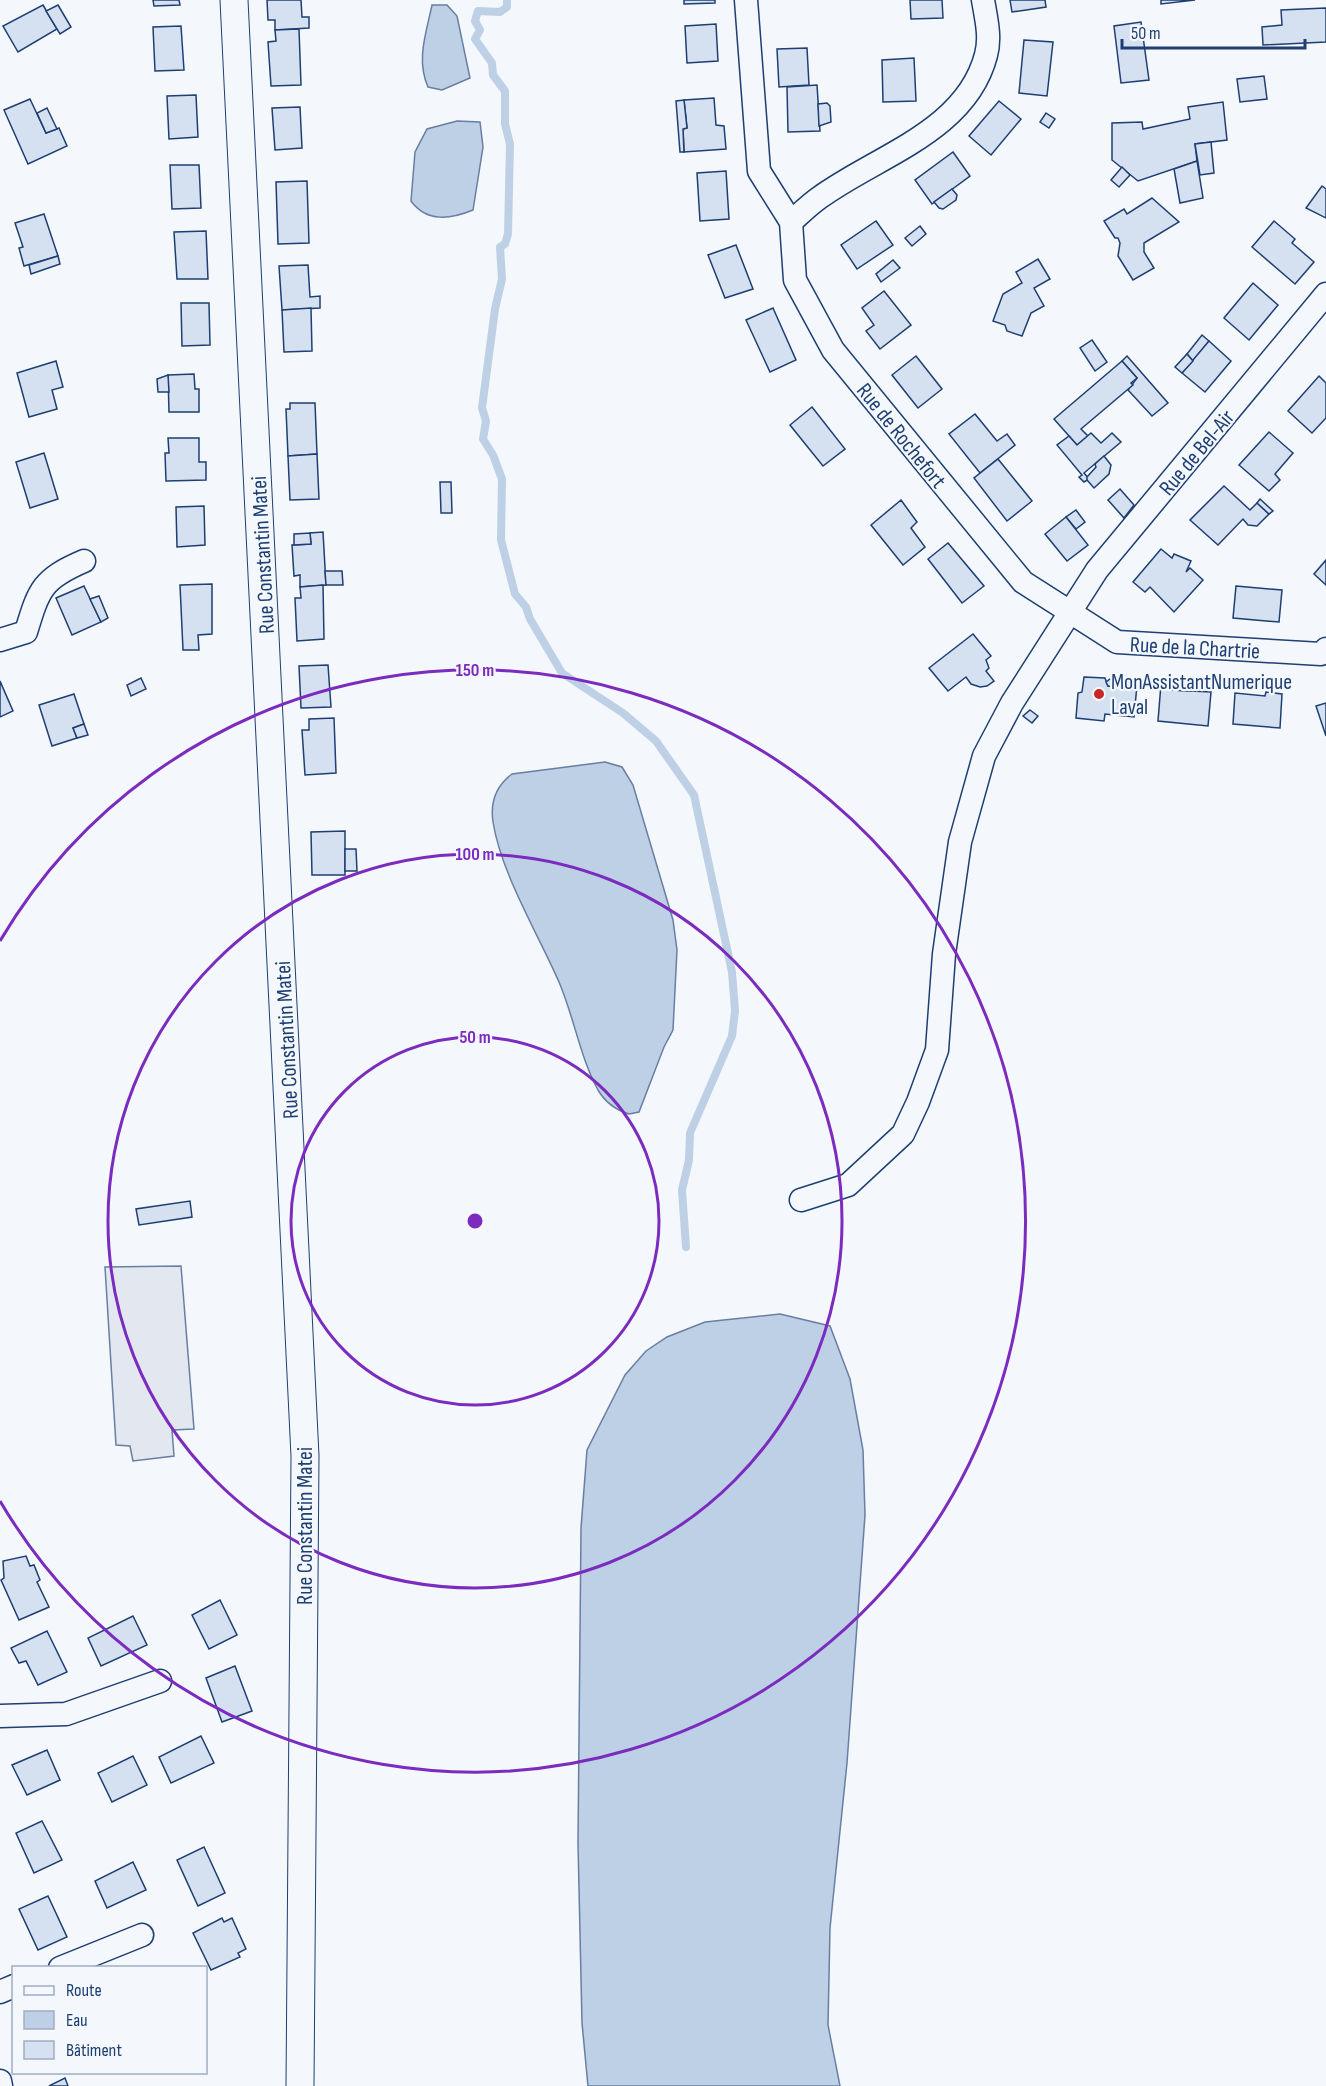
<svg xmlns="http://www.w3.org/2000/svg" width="1326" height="2086" viewBox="0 0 1326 2086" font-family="'Sofia Sans Condensed',sans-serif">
<rect width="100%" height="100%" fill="#f4f7fb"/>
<path fill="#e3e8f0" stroke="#687fa3" stroke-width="1.5" d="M 181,1266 L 194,1429 L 172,1430 L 174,1456 L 133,1461 L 130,1446 L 116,1445 L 105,1267 Z"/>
<g fill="#bed0e5" stroke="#687fa3" stroke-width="1.5">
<path d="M 432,5 L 447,5 L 457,16 L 470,78 L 442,90 L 428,87 C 416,60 426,34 432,5 Z"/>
<path d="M 457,121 L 480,122 L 483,147 L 473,210 C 451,219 427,223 411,201 L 415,152 L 427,129 Z"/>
<path d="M 605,762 L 622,767 L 633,785 L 673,920 L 677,950 L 673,1030 L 664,1047 L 639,1112 L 629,1114 C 616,1110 605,1102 598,1090 C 580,1057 574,1017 559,982 C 538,934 501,873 493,822 C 490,802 496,786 512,774 Z"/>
<path d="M 780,1314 L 830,1326 L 850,1379 L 863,1450 L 865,1515 L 847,1763 L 830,1928 L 828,2025 L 840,2086 L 588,2086 L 582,2023 L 578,1843 L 581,1528 L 587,1450 L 625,1375 L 646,1351 L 667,1337 L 705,1322 Z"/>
</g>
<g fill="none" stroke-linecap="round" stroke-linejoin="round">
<path stroke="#bed0e5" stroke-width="8" d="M 507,0 L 507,7 L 500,12 L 478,11 L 475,21 L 480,30 L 475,39 L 492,63 L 493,75 L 505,91 L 505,124 L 510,144 L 508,234 L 505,244 L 500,247 L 502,279 L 495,309 L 482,408 L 486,421 L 483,439 L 493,455 L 502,479 L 501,540 L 515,594 L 526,607 L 530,619 L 562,673 L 623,713 L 656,741 L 694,795 L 732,972 L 735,1011 L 732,1036 L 690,1133 L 689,1160 L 682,1190 L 686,1247"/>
</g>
<g fill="#d5e0f0" stroke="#1d3f73" stroke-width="1.5">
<path d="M 153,0 L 179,0 L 180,5 L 154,6 Z"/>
<path d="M 267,0 L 301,0 L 302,17 L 309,17 L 309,28 L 275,30 L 275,20 L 268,20 Z"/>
<path d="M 684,0 L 715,0 L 715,3 L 684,4 Z"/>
<path d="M 910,0 L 942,0 L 943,18 L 911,19 Z"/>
<path d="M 1010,0 L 1045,0 L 1046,7 L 1012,12 Z"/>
<path d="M 1161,0 L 1195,0 L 1161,4 Z"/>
<path d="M 43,5 L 57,29 L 18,52 L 3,26 Z"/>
<path d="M 58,5 L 71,27 L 60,34 L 46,11 Z"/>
<path d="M 1326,8 L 1326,42 L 1263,45 L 1262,27 L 1282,25 L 1281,10 Z"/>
<path d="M 1141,22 L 1149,80 L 1121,83 L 1114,26 Z"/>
<path d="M 716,24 L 718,61 L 687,63 L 685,26 Z"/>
<path d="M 181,26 L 184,70 L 155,71 L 153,27 Z"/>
<path d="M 299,29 L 301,85 L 271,86 L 268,42 L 276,41 L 275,30 Z"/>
<path d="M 1024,40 L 1053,42 L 1047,96 L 1019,93 Z"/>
<path d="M 807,48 L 809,85 L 779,87 L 777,49 Z"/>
<path d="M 914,58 L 916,101 L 883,102 L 882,60 Z"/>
<path d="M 1264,76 L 1267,99 L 1240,102 L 1237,79 Z"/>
<path d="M 817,85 L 820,131 L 788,132 L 787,87 Z"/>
<path d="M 196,95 L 198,137 L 169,139 L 167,96 Z"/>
<path d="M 714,98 L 716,125 L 724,126 L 726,149 L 684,152 L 683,129 L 687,128 L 684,100 Z"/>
<path d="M 30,99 L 46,133 L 59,128 L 67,146 L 28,164 L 4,110 Z"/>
<path d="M 684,100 L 687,128 L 683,129 L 684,152 L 680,152 L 676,101 Z"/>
<path d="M 999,101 L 1021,119 L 991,155 L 969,136 Z"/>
<path d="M 1223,102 L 1227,140 L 1195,144 L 1197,161 L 1138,181 L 1112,160 L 1112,123 L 1142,122 L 1143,129 L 1190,119 L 1188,107 Z"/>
<path d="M 827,103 L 830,106 L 831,122 L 819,126 L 818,104 Z"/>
<path d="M 300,107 L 302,148 L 275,150 L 272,108 Z"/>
<path d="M 47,108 L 57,129 L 46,133 L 37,113 Z"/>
<path d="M 1046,113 L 1055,119 L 1049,128 L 1040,122 Z"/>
<path d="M 1211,142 L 1214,173 L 1200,175 L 1195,144 Z"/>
<path d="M 953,152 L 970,176 L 932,204 L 915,180 Z"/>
<path d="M 1197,161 L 1203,198 L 1180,203 L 1174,169 Z"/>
<path d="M 170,165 L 199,165 L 201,208 L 172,209 Z"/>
<path d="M 1122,167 L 1130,175 L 1119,187 L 1111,180 Z"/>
<path d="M 726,171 L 729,219 L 700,221 L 697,173 Z"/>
<path d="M 307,181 L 309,243 L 278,244 L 276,182 Z"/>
<path d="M 1322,186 L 1326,189 L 1326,218 L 1306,208 Z"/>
<path d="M 952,189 L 957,195 L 956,200 L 943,209 L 939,208 L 934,202 Z"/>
<path d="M 1152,198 L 1179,222 L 1144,243 L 1144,252 L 1154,268 L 1133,280 L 1118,256 L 1120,243 L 1118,238 L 1115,238 L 1104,221 L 1124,209 L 1127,214 Z"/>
<path d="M 44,214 L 58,256 L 24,266 L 19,248 L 23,247 L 15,223 Z"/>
<path d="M 876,221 L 893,245 L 857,269 L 841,245 Z"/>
<path d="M 1274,221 L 1295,239 L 1292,243 L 1314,262 L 1295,284 L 1252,247 Z"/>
<path d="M 920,226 L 926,234 L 912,246 L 905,238 Z"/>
<path d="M 206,231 L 208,279 L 177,279 L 174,232 Z"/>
<path d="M 736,245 L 753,289 L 725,298 L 708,255 Z"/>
<path d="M 58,256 L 60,264 L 31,274 L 29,265 Z"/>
<path d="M 1038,259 L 1050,279 L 1034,288 L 1044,306 L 1031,313 L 1022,336 L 1007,331 L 1005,325 L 993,321 L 1003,294 L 1022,283 L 1016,272 Z"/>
<path d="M 893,260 L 900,268 L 881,282 L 876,274 Z"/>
<path d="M 308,265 L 310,297 L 320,296 L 320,308 L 282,310 L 279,266 Z"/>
<path d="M 1253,283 L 1278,305 L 1249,340 L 1224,318 Z"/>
<path d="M 884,291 L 911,325 L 880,349 L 866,331 L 874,325 L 862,308 Z"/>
<path d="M 181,303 L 209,303 L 210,345 L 182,346 Z"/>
<path d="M 311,308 L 312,351 L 284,352 L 282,310 Z"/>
<path d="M 773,308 L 796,360 L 770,372 L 746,320 Z"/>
<path d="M 1202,335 L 1209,341 L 1193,361 L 1187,354 Z"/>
<path d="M 1092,340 L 1107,362 L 1095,371 L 1080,348 Z"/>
<path d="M 1209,341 L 1231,361 L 1205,392 L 1182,373 Z"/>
<path d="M 1187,354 L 1193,361 L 1182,373 L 1175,367 Z"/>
<path d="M 916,356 L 942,389 L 918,408 L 892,375 Z"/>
<path d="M 1127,356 L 1168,403 L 1152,416 L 1128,390 L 1137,378 L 1122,361 Z"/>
<path d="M 56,361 L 63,387 L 52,390 L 57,409 L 29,417 L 17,373 Z"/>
<path d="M 1122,361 L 1137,378 L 1131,383 L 1133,385 L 1081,429 L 1088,436 L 1077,445 L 1054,419 Z"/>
<path d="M 194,374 L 195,389 L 199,389 L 199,412 L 169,412 L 168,375 Z"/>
<path d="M 168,375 L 169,392 L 158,392 L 157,379 Z"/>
<path d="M 1319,376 L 1326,383 L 1326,418 L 1312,433 L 1288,411 Z"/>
<path d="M 290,403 L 315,403 L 317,454 L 288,456 L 286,409 L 290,409 Z"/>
<path d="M 812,407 L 845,449 L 823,466 L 790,425 Z"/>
<path d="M 975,414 L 997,441 L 1007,434 L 1015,445 L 980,473 L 949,434 Z"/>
<path d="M 1269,432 L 1293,453 L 1275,474 L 1280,480 L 1269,491 L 1239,465 Z"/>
<path d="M 1091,433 L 1101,443 L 1112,433 L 1121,442 L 1084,473 L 1089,479 L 1084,482 L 1079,477 L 1082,475 L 1057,445 L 1069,436 L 1077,445 Z"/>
<path d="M 168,438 L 199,438 L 199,462 L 206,462 L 206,480 L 166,481 L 165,453 L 169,453 Z"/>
<path d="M 44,453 L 58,499 L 30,508 L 16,462 Z"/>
<path d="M 317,454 L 319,499 L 290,500 L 288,456 Z"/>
<path d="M 1104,456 L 1111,465 L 1109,474 L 1094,488 L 1087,480 L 1087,477 L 1096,467 L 1095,464 Z"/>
<path d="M 998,459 L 1032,501 L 1007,521 L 974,478 Z"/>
<path d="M 440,482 L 451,482 L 452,513 L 441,513 Z"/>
<path d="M 1224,486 L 1250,510 L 1257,503 L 1269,514 L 1257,526 L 1248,525 L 1243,519 L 1218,545 L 1190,520 Z"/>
<path d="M 1120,489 L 1134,505 L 1124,518 L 1108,500 Z"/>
<path d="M 1260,499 L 1273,511 L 1269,514 L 1257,503 Z"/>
<path d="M 901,500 L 917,522 L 911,528 L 925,547 L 903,565 L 871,525 Z"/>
<path d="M 204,506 L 205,545 L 177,547 L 176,507 Z"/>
<path d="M 1076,510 L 1085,522 L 1076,529 L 1066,517 Z"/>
<path d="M 1066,517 L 1088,545 L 1067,561 L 1045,534 Z"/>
<path d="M 323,532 L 326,585 L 300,587 L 300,575 L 294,576 L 292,545 L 311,544 L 310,533 Z"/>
<path d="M 310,533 L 311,544 L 294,545 L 294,534 Z"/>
<path d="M 948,543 L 984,586 L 962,603 L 928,559 Z"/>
<path d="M 1161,549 L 1172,558 L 1174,554 L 1191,561 L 1186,572 L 1190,568 L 1203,580 L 1174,612 L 1150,587 L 1145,592 L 1133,582 Z"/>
<path d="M 1326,560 L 1326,585 L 1314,574 Z"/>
<path d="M 325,571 L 342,571 L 343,585 L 326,585 Z"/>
<path d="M 212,584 L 212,634 L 198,635 L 199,650 L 183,650 L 180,585 Z"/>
<path d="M 323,585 L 324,639 L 297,641 L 295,598 L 301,598 L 300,587 Z"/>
<path d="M 84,586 L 101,622 L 72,635 L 56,598 Z"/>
<path d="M 1236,586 L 1282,590 L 1279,622 L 1233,618 Z"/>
<path d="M 99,596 L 108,618 L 101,622 L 90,599 Z"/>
<path d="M 973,634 L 991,656 L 986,660 L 989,668 L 986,671 L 994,681 L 987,686 L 980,687 L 971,684 L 966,677 L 948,691 L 929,668 Z"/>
<path d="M 328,665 L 331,707 L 301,708 L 299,666 Z"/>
<path d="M 1084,677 L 1105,678 L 1108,686 L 1116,687 L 1116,683 L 1137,685 L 1134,717 L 1105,714 L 1104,721 L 1076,718 L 1078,693 L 1082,692 Z"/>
<path d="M 141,678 L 146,689 L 131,696 L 127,685 Z"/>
<path d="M 1110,679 L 1117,680 L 1116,687 L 1108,686 L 1106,682 Z"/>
<path d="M 0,681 L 13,711 L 0,717 Z"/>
<path d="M 1161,684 L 1173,685 L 1172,690 L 1211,692 L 1208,726 L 1158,721 Z"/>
<path d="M 1173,685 L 1191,685 L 1190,691 L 1172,690 Z"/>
<path d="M 1266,692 L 1282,694 L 1280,728 L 1233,724 L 1235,693 L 1265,696 Z"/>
<path d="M 74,694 L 84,724 L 73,728 L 77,738 L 52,746 L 39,705 Z"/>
<path d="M 1326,703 L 1326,736 L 1316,706 Z"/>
<path d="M 1030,710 L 1038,716 L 1032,723 L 1023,716 Z"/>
<path d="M 334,718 L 336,773 L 305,775 L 302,730 L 309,730 L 309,719 Z"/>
<path d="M 84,724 L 88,735 L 77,738 L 73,728 Z"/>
<path d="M 345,831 L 345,875 L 312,875 L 311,832 Z"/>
<path d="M 345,849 L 356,849 L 357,871 L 345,871 Z"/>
<path d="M 190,1201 L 192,1217 L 139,1225 L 136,1209 Z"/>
<path d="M 26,1556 L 30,1566 L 34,1565 L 40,1580 L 37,1582 L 49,1607 L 19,1620 L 1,1580 L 4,1578 L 3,1561 Z"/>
<path d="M 220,1600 L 237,1635 L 209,1649 L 192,1615 Z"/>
<path d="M 133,1616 L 147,1645 L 101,1666 L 88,1638 Z"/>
<path d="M 47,1631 L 67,1672 L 38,1685 L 26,1661 L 19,1663 L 11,1648 Z"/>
<path d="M 235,1666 L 252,1711 L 222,1722 L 206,1678 Z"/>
<path d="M 201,1736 L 214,1763 L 171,1783 L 159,1757 Z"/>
<path d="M 47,1750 L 60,1780 L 27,1795 L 12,1765 Z"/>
<path d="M 133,1756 L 147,1785 L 112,1802 L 98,1773 Z"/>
<path d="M 42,1821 L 62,1860 L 34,1873 L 16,1833 Z"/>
<path d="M 204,1847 L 225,1893 L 198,1906 L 177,1860 Z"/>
<path d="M 133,1862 L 146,1890 L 107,1908 L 95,1881 Z"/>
<path d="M 48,1896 L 67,1937 L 38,1950 L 19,1909 Z"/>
<path d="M 222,1918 L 224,1922 L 232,1918 L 246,1949 L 238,1953 L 240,1957 L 211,1970 L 193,1933 Z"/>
<path d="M 65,2078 L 68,2086 L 49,2086 Z"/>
</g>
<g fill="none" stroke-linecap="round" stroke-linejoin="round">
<g stroke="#1d3f73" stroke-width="25">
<g id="minor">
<path d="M 746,0 L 759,171 L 791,222 L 795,280 L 833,350 L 1023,582 L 1117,642 L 1321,654 L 1326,649"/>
<path d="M 791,222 C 800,214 809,205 819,198 C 876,156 966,132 986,55 C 991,37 986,18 983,0"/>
<path d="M 0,640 L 26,632 C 39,589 42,579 84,561"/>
<path d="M 801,1200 L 848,1185 L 903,1134 L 918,1102 L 937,1050 L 944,954 L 960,842 L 984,756 L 1012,703 L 1097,570 L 1326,294"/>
<path d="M 0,1716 L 66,1714 L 160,1681"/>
<path d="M 60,1968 L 142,1935"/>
<path d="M 0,1992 L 14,1986"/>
<path d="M 0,2081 L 1,2086"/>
</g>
</g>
<g stroke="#1d3f73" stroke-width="29">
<path id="tertiary" d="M 234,0 L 305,1456 L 300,2086"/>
</g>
<use href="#minor" stroke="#f4f7fb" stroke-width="22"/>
<use href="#tertiary" stroke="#f4f7fb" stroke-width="27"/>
</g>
<g fill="none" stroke="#7b2cbf" stroke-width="3">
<circle cx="475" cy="1221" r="184"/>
<circle cx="475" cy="1221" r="367"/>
<path d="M0 941A551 551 0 1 1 0 1501"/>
</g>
<circle fill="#c62828" stroke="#f4f7fb" stroke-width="2" cx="1099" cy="694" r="6"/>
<g text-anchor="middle" stroke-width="4.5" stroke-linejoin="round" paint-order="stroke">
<g font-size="22" fill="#1d3f73" stroke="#f4f7fb">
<text transform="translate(902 435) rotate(51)" y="8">Rue de Rochefort</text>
<text transform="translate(1196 452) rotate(-50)" y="8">Rue de Bel-Air</text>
<text transform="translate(262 555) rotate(-93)" y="8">Rue Constantin Matei</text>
<text transform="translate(1195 647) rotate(3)" y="8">Rue de la Chartrie</text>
<text transform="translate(286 1040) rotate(-93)" y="8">Rue Constantin Matei</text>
<text transform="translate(304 1526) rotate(-90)" y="8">Rue Constantin Matei</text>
</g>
<g font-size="22" fill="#1d3f73" stroke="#f4f7fb" text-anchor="start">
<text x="1111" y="689">MonAssistantNumerique<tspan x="1111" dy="25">Laval</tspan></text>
</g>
</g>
<circle cx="475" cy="1221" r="9" fill="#7b2cbf" stroke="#f4f7fb" stroke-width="3"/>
<g font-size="18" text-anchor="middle" font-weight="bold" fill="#7b2cbf" stroke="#f4f7fb" stroke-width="4.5" stroke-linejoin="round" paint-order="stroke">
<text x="475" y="676">150 m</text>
<text x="475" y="860">100 m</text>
<text x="475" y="1043">50 m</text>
</g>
<rect x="12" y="1966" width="195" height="108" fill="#f4f7fb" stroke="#9eadc5" stroke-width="1.5"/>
<rect x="24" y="1986" width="30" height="9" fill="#f4f7fb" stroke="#9eadc5" stroke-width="1.5"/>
<text x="66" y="1996" font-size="18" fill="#1d3f73">Route</text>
<rect x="24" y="2011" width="30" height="18" fill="#bed0e5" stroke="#9eadc5" stroke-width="1.5"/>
<text x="66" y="2026" font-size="18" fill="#1d3f73">Eau</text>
<rect x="24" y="2041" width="30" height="18" fill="#d5e0f0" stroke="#9eadc5" stroke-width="1.5"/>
<text x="66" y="2056" font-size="18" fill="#1d3f73">Bâtiment</text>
<path d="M1122 39v9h183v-9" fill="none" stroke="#1d3f73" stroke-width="3"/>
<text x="1131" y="39" font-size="18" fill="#1d3f73" stroke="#f4f7fb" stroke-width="4.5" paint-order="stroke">50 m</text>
</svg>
